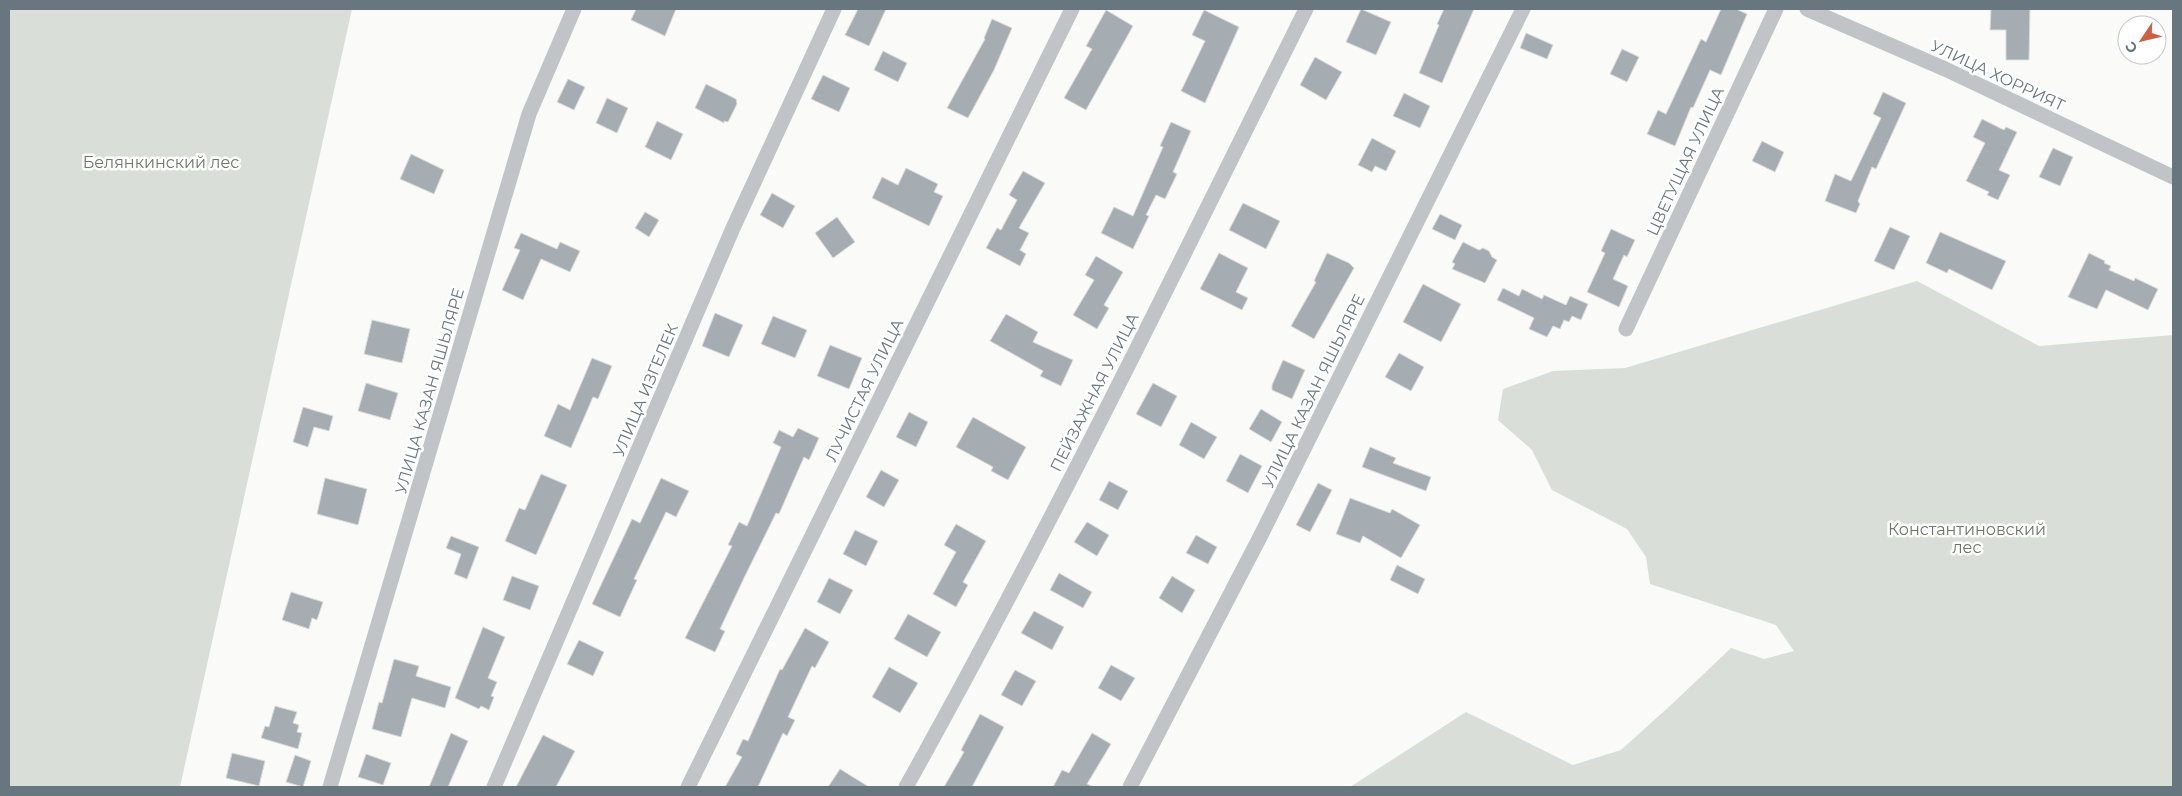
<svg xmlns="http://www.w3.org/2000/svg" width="2182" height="796" viewBox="0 0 2182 796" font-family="Montserrat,sans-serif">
<rect width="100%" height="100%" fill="#fafaf8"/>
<g fill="#daded8">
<path d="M 9,9 L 352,9 L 180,787 L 9,787 Z"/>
<path d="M 1917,281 L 2039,346 L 2173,335 L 2173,787 L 1350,787 L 1466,712 L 1573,765 L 1621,750 L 1672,704 L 1731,648 L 1764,659 L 1794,651 L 1776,625 L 1650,584 L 1646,557 L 1627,529 L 1552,490 L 1532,450 L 1498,420 L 1503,389 L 1553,371 L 1625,368 Z"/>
</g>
<g fill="#a6adb2" stroke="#dcdcda">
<path d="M 636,9 L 676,9 L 665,36 L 631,20 Z"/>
<path d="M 858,9 L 886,9 L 869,46 L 845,35 Z"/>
<path d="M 1361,9 L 1391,22 L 1376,55 L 1346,42 Z"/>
<path d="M 1444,9 L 1474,9 L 1442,83 L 1419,73 L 1439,25 L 1437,24 Z"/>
<path d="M 1721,9 L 1736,9 L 1747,14 L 1721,75 L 1710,70 L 1693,108 L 1691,107 L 1675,146 L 1647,134 L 1658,110 L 1666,114 L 1701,39 L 1706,42 Z"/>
<path d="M 1991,9 L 2030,9 L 2029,60 L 2006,60 L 2006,30 L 1990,30 Z"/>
<path d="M 1106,10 L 1133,26 L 1086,110 L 1064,98 L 1092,49 L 1086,46 Z"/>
<path d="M 1204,10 L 1239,27 L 1205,103 L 1181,91 L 1205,41 L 1192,35 Z"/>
<path d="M 992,19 L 1012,28 L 994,70 L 968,118 L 947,108 L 985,39 L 984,38 Z"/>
<path d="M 1526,33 L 1553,45 L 1547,59 L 1520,48 Z"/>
<path d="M 1622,49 L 1639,57 L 1627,82 L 1610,74 Z"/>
<path d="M 883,51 L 907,63 L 898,82 L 874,70 Z"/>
<path d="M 1315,57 L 1342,72 L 1326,100 L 1300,85 Z"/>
<path d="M 823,75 L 850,88 L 839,112 L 811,99 Z"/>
<path d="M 568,79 L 585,87 L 574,110 L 557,102 Z"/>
<path d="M 706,84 L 736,99 L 737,104 L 728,122 L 724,121 L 724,123 L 695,108 Z"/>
<path d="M 1883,92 L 1906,103 L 1876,169 L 1872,167 L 1858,201 L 1860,204 L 1856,213 L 1825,201 L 1835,174 L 1851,181 L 1881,118 L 1873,114 Z"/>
<path d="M 1404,93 L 1430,106 L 1420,128 L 1393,116 Z"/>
<path d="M 607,98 L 628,108 L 617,133 L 596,123 Z"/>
<path d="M 1982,119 L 2004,130 L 2006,127 L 2017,132 L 1999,170 L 2010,175 L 1998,200 L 1987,195 L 1989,192 L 1966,181 L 1985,143 L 1973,137 Z"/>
<path d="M 657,121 L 683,134 L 671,160 L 645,147 Z"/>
<path d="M 1171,122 L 1191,131 L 1173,172 L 1177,174 L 1165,199 L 1156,195 L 1146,215 L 1149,216 L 1133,249 L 1101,233 L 1114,207 L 1133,216 L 1163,147 L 1160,146 Z"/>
<path d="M 1372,138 L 1396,151 L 1386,171 L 1375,166 L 1372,172 L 1358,165 Z"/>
<path d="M 1762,141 L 1784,152 L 1775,172 L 1752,161 Z"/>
<path d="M 2053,148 L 2073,157 L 2060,186 L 2039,177 Z"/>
<path d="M 411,154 L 444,170 L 434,194 L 400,179 Z"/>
<path d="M 906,168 L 938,184 L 934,192 L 943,196 L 929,226 L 872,198 L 882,177 L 898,185 Z"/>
<path d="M 1023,171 L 1045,183 L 1019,228 L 1029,233 L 1020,250 L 1026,254 L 1020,266 L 986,248 L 997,228 L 1001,230 L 1017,200 L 1009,195 Z"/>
<path d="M 772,193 L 795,206 L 783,228 L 760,215 Z"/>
<path d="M 1243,203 L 1280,221 L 1266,249 L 1229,230 Z"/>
<path d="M 645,212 L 659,220 L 649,237 L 635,228 Z"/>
<path d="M 1440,214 L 1462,225 L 1455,240 L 1432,229 Z"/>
<path d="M 837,217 L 855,242 L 833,258 L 815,233 Z"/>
<path d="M 1890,227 L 1910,236 L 1894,270 L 1874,261 Z"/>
<path d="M 1611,229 L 1635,240 L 1627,257 L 1624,255 L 1613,279 L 1628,286 L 1619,307 L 1587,292 L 1605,253 L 1601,251 Z"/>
<path d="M 1940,232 L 2006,261 L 1992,290 L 1949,269 L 1947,273 L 1926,263 Z"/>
<path d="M 521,233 L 557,249 L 560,242 L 580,251 L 570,272 L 541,259 L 523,300 L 502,290 L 520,250 L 514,248 Z"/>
<path d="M 1463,242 L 1479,250 L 1483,248 L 1489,251 L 1492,257 L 1497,260 L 1485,283 L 1452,269 L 1455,264 L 1452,262 Z"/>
<path d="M 1219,253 L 1248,268 L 1236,292 L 1248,298 L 1242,310 L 1200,289 Z"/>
<path d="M 1327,253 L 1349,263 L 1354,268 L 1314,339 L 1291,326 L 1316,282 L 1314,281 Z"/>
<path d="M 2089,253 L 2105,261 L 2104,263 L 2111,266 L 2109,270 L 2134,281 L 2135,278 L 2158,289 L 2148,310 L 2106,290 L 2097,309 L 2068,297 Z"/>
<path d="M 1096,256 L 1123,272 L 1104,305 L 1109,308 L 1097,329 L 1073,315 L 1094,280 L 1085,275 Z"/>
<path d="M 1423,284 L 1461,304 L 1441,342 L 1403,322 Z"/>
<path d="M 1503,288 L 1519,296 L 1522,289 L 1542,299 L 1544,295 L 1566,305 L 1570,296 L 1588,304 L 1581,320 L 1572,316 L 1569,322 L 1564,320 L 1560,329 L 1553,326 L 1547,337 L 1529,329 L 1534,318 L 1497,300 Z"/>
<path d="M 715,313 L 743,325 L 729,357 L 702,346 Z"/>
<path d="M 1006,314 L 1038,332 L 1033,342 L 1073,360 L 1061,386 L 1040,376 L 1043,371 L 990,341 Z"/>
<path d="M 773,316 L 807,330 L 795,358 L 761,344 Z"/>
<path d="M 372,320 L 410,329 L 402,363 L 364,354 Z"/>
<path d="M 830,345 L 862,358 L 849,389 L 817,376 Z"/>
<path d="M 1399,353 L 1424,367 L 1411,391 L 1385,377 Z"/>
<path d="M 592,358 L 612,366 L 598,399 L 593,397 L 571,448 L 544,436 L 558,404 L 570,410 Z"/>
<path d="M 1283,360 L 1305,370 L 1292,399 L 1272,390 L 1272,385 Z"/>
<path d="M 366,383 L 398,393 L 390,420 L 358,411 Z"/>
<path d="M 1153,383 L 1177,396 L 1161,427 L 1136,414 Z"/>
<path d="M 303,407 L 333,416 L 329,431 L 314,427 L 308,447 L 293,442 Z"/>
<path d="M 1261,409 L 1282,422 L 1271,442 L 1249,429 Z"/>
<path d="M 909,412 L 928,422 L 916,447 L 896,437 Z"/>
<path d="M 973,417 L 1026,447 L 1008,480 L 991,471 L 993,467 L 956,447 Z"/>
<path d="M 1191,422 L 1217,437 L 1204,459 L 1179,445 Z"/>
<path d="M 798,428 L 819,438 L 809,460 L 804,457 L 779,514 L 776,513 L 744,578 L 720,629 L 725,631 L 715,652 L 685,638 L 732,546 L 728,545 L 739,522 L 747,526 L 781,447 L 773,443 L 779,430 L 793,437 Z"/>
<path d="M 1370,447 L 1396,458 L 1393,463 L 1431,477 L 1426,491 L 1362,467 Z"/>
<path d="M 1240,454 L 1262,466 L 1248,493 L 1226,481 Z"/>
<path d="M 881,470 L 899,480 L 884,507 L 866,497 Z"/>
<path d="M 541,474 L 567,485 L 536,555 L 505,541 L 519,508 L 525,510 Z"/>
<path d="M 325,478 L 367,489 L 358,525 L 317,514 Z"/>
<path d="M 661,478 L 689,491 L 676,517 L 666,512 L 634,579 L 637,580 L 620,617 L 592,604 L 632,519 L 640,523 Z"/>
<path d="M 1109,481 L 1128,491 L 1118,510 L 1099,500 Z"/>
<path d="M 1318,483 L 1332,490 L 1310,532 L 1296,525 Z"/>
<path d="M 1350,498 L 1390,513 L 1392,509 L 1420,525 L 1401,558 L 1363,536 L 1360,543 L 1336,534 Z"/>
<path d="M 1087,522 L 1109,535 L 1097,556 L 1074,542 Z"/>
<path d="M 956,524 L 986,541 L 963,582 L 968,585 L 956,607 L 933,594 L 956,552 L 944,545 Z"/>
<path d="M 855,530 L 878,541 L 866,566 L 843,554 Z"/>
<path d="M 1196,535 L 1217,547 L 1208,564 L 1186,553 Z"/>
<path d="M 451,536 L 479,547 L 467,579 L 454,574 L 461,554 L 446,548 Z"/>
<path d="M 1397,565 L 1425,579 L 1418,594 L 1390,580 Z"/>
<path d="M 1059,573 L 1092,592 L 1083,608 L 1050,590 Z"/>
<path d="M 512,576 L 539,586 L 530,610 L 503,600 Z"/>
<path d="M 1172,576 L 1195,590 L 1182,613 L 1159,598 Z"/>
<path d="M 829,578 L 853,590 L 840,614 L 817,602 Z"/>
<path d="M 291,592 L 323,602 L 317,620 L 312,618 L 309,629 L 282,620 Z"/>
<path d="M 1034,611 L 1064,627 L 1052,650 L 1021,633 Z"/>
<path d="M 908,614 L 941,632 L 927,657 L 894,639 Z"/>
<path d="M 483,627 L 505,637 L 488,678 L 497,682 L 491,696 L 494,697 L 489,710 L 481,706 L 479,709 L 455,698 Z"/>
<path d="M 805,628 L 829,642 L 815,668 L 812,666 L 788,717 L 795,720 L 787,736 L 783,733 L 758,787 L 725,787 L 742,757 L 736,754 L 743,739 L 748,741 L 780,669 L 782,670 Z"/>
<path d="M 579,640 L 604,652 L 593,676 L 567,664 Z"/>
<path d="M 394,659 L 419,666 L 416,676 L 451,687 L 445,708 L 412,698 L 401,737 L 372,729 L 379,702 L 382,703 Z"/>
<path d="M 1111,665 L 1135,678 L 1121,701 L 1098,688 Z"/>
<path d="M 889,667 L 918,683 L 900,713 L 872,697 Z"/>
<path d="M 1015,670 L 1036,681 L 1022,706 L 1001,695 Z"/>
<path d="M 275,706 L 297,712 L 293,723 L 299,725 L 297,732 L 302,733 L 298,749 L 261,738 L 265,726 L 269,727 Z"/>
<path d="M 980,714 L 1004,727 L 972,787 L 944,787 L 964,752 L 961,750 Z"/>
<path d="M 451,733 L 468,741 L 448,787 L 429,787 Z"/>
<path d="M 1092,733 L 1111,744 L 1087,784 L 1094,787 L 1053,787 L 1062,770 L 1069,773 Z"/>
<path d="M 543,735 L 575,751 L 556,787 L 516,787 Z"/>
<path d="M 232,753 L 265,761 L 259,786 L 226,778 Z"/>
<path d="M 366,754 L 391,763 L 383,785 L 358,777 Z"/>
<path d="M 295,755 L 311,761 L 303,787 L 286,782 Z"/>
<path d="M 840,769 L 869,787 L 828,787 Z"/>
</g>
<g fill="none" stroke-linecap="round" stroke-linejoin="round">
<g stroke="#c0c4c7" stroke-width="15">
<path d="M 1807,9 L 1945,69 L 2173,177"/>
<path d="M 1626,329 L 1776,9"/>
<path d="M 330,787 L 529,114 L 574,9"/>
<path d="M 494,787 L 733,228 L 834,9"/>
<path d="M 688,787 L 1072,9"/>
<path d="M 906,787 C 1048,533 1176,270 1306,9"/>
<path d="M 1130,787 L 1260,537 L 1523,9"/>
</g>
</g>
<g text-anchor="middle" stroke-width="5" stroke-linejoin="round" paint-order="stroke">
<g font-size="16" fill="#68767f" stroke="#fff">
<text transform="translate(1998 75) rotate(25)" y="6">УЛИЦА ХОРРИЯТ</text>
<text transform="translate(1685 161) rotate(-65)" y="6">ЦВЕТУЩАЯ УЛИЦА</text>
<text transform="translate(645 390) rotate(-67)" y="6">УЛИЦА ИЗГЕЛЕК</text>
<text transform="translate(864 390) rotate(-64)" y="6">ЛУЧИСТАЯ УЛИЦА</text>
<text transform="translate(429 391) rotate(-74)" y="6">УЛИЦА КАЗАН ЯШЬЛЯРЕ</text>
<text transform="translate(1313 391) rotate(-64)" y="6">УЛИЦА КАЗАН ЯШЬЛЯРЕ</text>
<text transform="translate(1094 392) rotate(-63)" y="6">ПЕЙЗАЖНАЯ УЛИЦА</text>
</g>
<g font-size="16" fill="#6a7866" stroke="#fff">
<text x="161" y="168">Белянкинский лес</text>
<text x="1967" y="535">Константиновский<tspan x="1967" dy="18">лес</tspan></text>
</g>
</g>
<rect width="2182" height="796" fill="none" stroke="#68767f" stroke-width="20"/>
<g transform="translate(2142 40) rotate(235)"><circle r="24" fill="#ffffff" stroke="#c3c8cc"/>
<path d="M0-4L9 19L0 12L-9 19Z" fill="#ce5f44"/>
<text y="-8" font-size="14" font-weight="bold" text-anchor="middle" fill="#68767f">С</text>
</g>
</svg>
